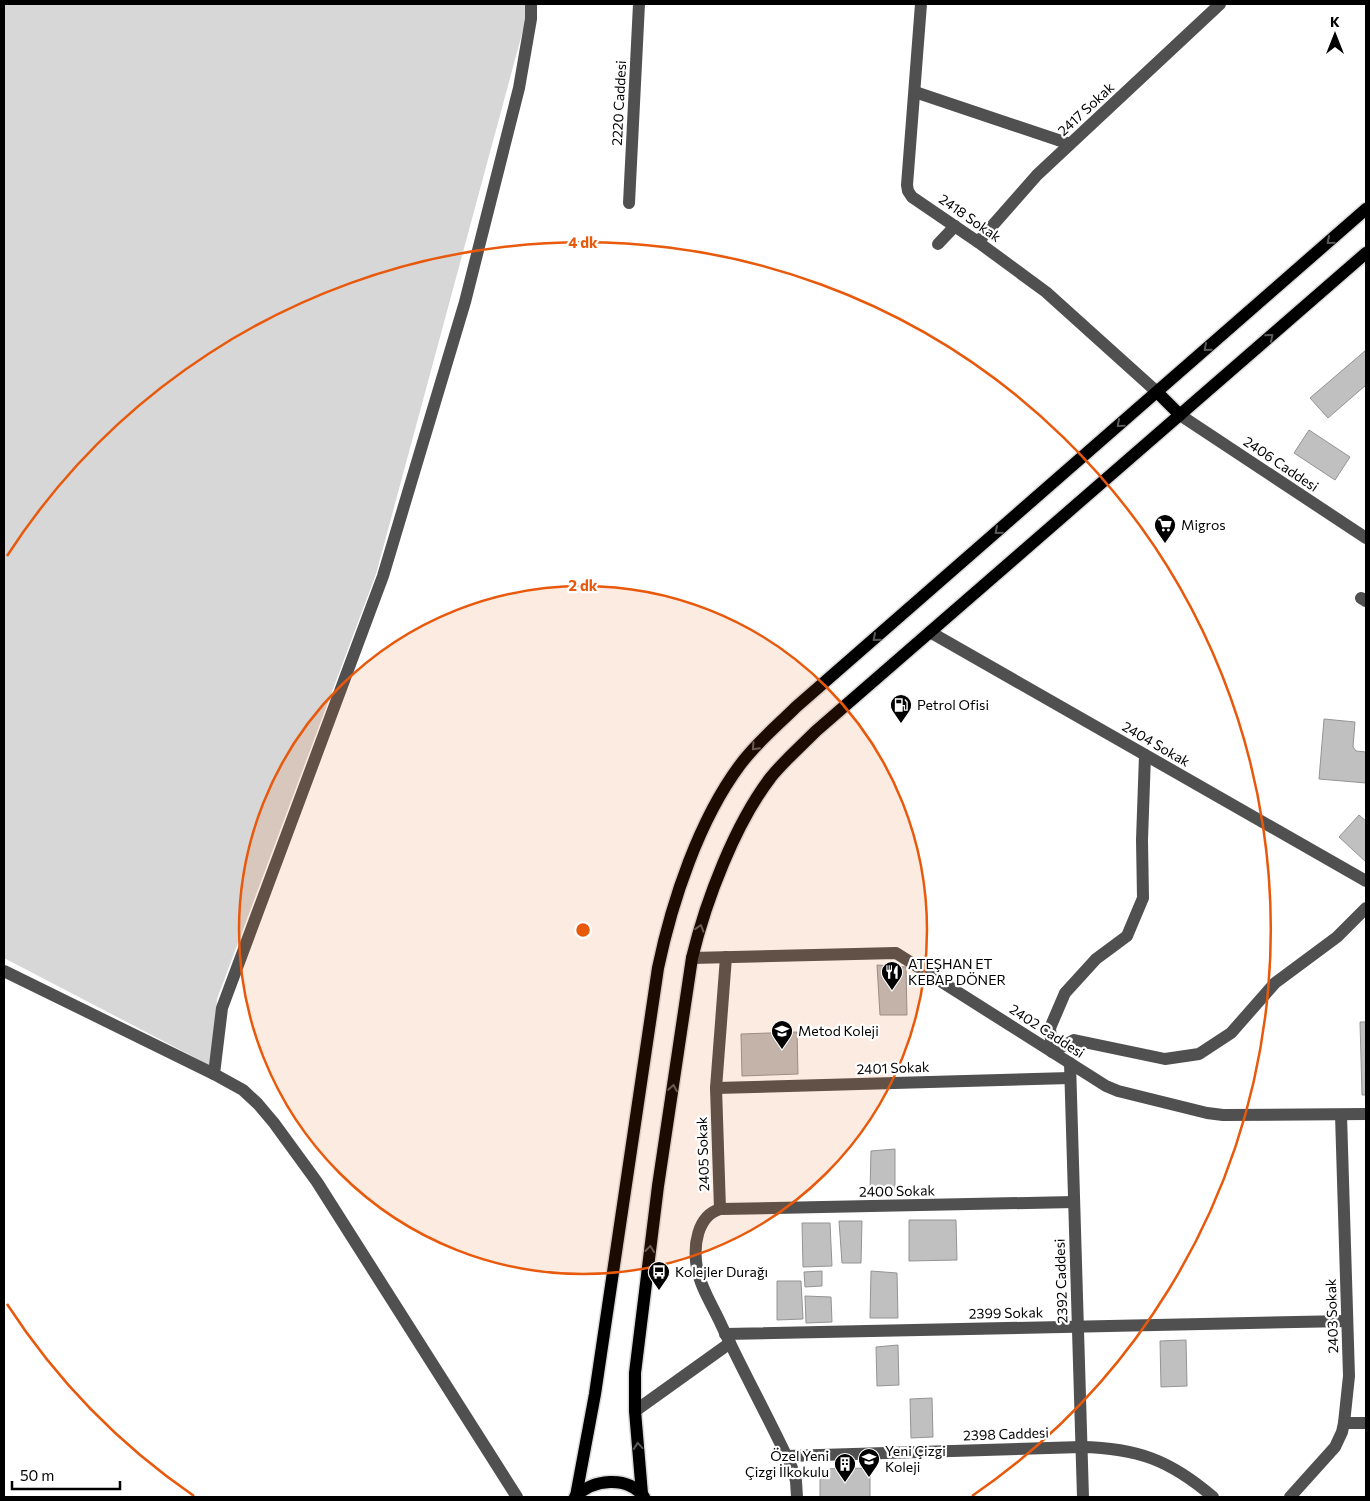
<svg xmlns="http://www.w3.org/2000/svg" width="1370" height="1501" viewBox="0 0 1370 1501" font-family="Commissioner,sans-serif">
<rect width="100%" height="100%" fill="#fff"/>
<path fill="#d7d7d7" d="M 4,4 L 526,4 L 526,19 L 376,574 L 217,999 L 213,1067 L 4,958 Z"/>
<g fill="#c0c0c0" stroke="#949494">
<path d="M 1366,350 L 1366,385 L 1328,418 L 1310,398 Z"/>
<path d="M 1309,430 L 1350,457 L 1335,480 L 1294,453 Z"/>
<path d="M 1324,719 L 1355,722 L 1353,747 L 1356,751 L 1366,752 L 1366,783 L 1319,779 Z"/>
<path d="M 1359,815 L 1366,821 L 1366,862 L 1339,837 Z"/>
<path d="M 877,965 L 906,967 L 907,1015 L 880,1015 Z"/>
<path d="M 1360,1022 L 1366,1022 L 1366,1095 L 1362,1095 Z"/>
<path d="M 797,1032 L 798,1074 L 742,1076 L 741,1034 Z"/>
<path d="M 895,1149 L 895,1189 L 870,1191 L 871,1151 Z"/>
<path d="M 909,1220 L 956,1220 L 957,1260 L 909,1261 Z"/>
<path d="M 839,1221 L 862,1221 L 861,1263 L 842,1263 Z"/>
<path d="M 802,1223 L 830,1223 L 832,1266 L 803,1267 Z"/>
<path d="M 822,1271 L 822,1286 L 805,1287 L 804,1272 Z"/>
<path d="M 871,1271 L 897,1273 L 898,1318 L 870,1318 Z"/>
<path d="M 777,1281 L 801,1281 L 803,1319 L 777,1320 Z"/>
<path d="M 805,1296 L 831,1297 L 832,1322 L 806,1323 Z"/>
<path d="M 1186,1340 L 1187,1386 L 1161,1387 L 1160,1341 Z"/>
<path d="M 898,1345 L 899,1385 L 877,1386 L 876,1347 Z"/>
<path d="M 932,1398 L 933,1437 L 911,1438 L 910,1399 Z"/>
<path d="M 870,1468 L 870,1497 L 820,1497 L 820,1469 Z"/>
</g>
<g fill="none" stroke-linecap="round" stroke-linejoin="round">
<g stroke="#dbdbdb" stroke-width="15">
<g id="major">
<path d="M 1157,392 L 1180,415"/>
<path d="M 642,1494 L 635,1411 L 635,1373 L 658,1186 L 692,958 C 706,900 735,824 771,777 C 784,761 801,746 816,731 L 1366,253"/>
<path d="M 576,1496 L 595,1394 L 658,968 C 672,901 699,820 740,765 C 756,743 777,726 796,707 L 1366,209"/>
<path d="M 575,1497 C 593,1479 627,1475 644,1497"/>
</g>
</g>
<g stroke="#505050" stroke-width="12">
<path d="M 921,4 L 907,185 L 908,191 L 912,197 L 978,242 L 1046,292 L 1157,392"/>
<path d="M 915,92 L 1070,144"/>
<path d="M 629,203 L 639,4"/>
<path d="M 978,242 L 1037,175 L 1220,4"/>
<path d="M 938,244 L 955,226"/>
<path d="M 1180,415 L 1366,538"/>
<path d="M 1361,598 L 1366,601"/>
<path d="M 930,632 L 1366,881"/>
<path d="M 1145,755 L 1142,840 L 1143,898 L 1127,936 L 1096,959 L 1065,993 L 1050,1028 L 1052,1052 L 1074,1040 L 1165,1059 L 1199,1054 L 1231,1033 L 1275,983 L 1337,937 L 1366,908"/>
<path d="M 726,957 L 716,1088 L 720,1209 C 697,1216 693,1246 697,1268 C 700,1286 711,1303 719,1320 C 742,1370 769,1418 792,1468 L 796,1481 L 797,1497"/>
<path d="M 692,958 L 896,953 L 1106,1086 L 1118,1091 L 1207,1113 L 1223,1115 L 1366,1114"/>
<path d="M 4,971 L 214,1074"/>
<path d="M 1070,1063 L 1083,1497"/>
<path d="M 716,1088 L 1070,1078"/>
<path d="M 720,1209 L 1074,1202"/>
<path d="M 725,1334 L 1347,1321"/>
<path d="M 635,1411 L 730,1343"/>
<path d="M 1344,1423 L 1366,1423"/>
<path d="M 787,1456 L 1081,1447 C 1137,1448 1170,1460 1213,1497"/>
<path d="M 517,1497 L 317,1182 L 274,1123 L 258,1104 L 243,1090 L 214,1074 L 222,1008 L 383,576 L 465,302 L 519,88 L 531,19 L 531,4"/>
<path d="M 1290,1497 L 1335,1447 L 1342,1432 L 1344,1423 L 1349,1376 L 1341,1115"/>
</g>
<use href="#major" stroke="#000" stroke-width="12"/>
</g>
<defs><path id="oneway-chevron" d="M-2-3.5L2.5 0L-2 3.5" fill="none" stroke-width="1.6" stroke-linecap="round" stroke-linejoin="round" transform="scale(1.25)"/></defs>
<g stroke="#595959">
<use href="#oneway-chevron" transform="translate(1330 241) rotate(139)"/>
<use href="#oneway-chevron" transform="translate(1270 337) rotate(-41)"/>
<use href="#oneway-chevron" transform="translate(1207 348) rotate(139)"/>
<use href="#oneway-chevron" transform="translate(1120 424) rotate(139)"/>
<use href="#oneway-chevron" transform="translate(998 531) rotate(139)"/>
<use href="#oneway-chevron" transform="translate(876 638) rotate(139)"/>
<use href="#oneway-chevron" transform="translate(755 747) rotate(133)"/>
<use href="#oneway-chevron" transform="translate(700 928) rotate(-73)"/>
<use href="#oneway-chevron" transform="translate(673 1088) rotate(-81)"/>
<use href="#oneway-chevron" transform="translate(650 1249) rotate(-83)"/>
<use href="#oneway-chevron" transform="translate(638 1446) rotate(-95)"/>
</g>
<circle cx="583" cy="930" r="344" fill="#e8590c" fill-opacity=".12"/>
<g fill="none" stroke="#e8590c" stroke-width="2.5">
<circle cx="583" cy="930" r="344"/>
<path d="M194 1496A687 687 0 0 1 7 1304M7 556A687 687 0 1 1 972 1496"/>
</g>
<defs>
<g id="supermarket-pin" transform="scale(1.125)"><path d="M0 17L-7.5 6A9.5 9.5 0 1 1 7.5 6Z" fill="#000" stroke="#fff"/><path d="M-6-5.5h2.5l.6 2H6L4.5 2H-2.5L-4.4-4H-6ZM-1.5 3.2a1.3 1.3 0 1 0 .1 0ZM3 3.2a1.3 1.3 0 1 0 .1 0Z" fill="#fff"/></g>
<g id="fuel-pin" transform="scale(1.125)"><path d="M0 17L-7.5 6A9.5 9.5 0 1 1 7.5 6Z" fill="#000" stroke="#fff"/><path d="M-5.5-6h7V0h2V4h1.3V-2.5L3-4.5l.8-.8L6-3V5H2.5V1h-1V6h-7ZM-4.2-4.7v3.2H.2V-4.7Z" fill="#fff"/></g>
<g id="restaurant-pin" transform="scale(1.125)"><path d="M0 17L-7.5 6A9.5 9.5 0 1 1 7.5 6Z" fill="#000" stroke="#fff"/><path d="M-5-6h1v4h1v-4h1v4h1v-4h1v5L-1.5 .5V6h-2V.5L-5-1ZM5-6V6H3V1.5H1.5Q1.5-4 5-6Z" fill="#fff"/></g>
<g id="school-pin" transform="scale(1.125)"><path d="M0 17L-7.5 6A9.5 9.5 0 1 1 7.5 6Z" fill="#000" stroke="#fff"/><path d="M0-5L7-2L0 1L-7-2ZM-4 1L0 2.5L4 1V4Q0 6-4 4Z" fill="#fff"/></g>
<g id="bus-pin" transform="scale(1.125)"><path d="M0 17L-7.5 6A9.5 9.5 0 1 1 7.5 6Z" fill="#000" stroke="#fff"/><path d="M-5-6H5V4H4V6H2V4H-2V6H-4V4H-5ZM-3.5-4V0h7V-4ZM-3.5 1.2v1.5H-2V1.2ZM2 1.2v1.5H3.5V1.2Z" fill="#fff"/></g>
<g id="building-pin" transform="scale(1.125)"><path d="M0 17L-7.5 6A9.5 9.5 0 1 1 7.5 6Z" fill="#000" stroke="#fff"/><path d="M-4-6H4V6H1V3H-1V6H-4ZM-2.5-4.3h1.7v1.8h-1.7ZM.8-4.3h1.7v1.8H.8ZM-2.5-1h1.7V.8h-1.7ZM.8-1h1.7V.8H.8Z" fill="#fff"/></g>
</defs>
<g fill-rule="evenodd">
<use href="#supermarket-pin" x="1165" y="525"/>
<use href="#fuel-pin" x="901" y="705"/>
<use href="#restaurant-pin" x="892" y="972"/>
<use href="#school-pin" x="782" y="1031"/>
<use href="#bus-pin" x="659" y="1272"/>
<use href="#school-pin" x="869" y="1459"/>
<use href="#building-pin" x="845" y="1464"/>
</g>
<g text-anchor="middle" stroke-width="4.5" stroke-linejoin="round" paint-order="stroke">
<g font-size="14" fill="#000" stroke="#fff">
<text transform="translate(619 103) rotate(-87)" y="5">2220 Caddesi</text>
<text transform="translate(1086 109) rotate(-43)" y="5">2417 Sokak</text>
<text transform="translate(970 218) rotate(35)" y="5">2418 Sokak</text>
<text transform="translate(1281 464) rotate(34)" y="5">2406 Caddesi</text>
<text transform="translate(1156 744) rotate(30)" y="5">2404 Sokak</text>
<text transform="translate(1047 1031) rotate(33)" y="5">2402 Caddesi</text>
<text transform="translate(893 1068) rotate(-2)" y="5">2401 Sokak</text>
<text transform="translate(703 1154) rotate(-92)" y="5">2405 Sokak</text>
<text transform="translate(897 1191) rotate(-1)" y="5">2400 Sokak</text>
<text transform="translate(1061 1281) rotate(-92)" y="5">2392 Caddesi</text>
<text transform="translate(1006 1313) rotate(-1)" y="5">2399 Sokak</text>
<text transform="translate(1332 1316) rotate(-92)" y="5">2403 Sokak</text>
<text transform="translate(1006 1434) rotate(-2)" y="5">2398 Caddesi</text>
</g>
<g font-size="14" fill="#000" stroke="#fff" text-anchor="start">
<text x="1181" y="530">Migros</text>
<text x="917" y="710">Petrol Ofisi</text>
<text x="908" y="969">ATEŞHAN ET<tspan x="908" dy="16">KEBAP DÖNER</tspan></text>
<text x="798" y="1036">Metod Koleji</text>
<text x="675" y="1277">Kolejler Durağı</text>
<text x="885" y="1456">Yeni Çizgi<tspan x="885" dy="16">Koleji</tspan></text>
<text x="829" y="1461" text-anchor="end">Özel Yeni<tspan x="829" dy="16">Çizgi İlkokulu</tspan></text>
</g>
</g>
<circle cx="583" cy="930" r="8" fill="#e8590c" stroke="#fff" stroke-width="2.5"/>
<g font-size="15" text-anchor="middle" font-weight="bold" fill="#e8590c" stroke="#fff" stroke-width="4.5" stroke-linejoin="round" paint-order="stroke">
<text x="583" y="248">4 dk</text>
<text x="583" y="591">2 dk</text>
</g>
<rect width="1370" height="1501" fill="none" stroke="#000000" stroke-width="10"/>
<g transform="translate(1335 35)" stroke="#ffffff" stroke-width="4" paint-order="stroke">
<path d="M0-4L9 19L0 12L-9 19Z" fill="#000000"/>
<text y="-8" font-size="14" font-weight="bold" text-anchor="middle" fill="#000000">K</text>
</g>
<path d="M12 1481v8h108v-8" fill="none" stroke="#000000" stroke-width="2.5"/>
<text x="20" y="1481" font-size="15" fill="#000000" stroke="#ffffff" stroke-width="4" paint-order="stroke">50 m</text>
</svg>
